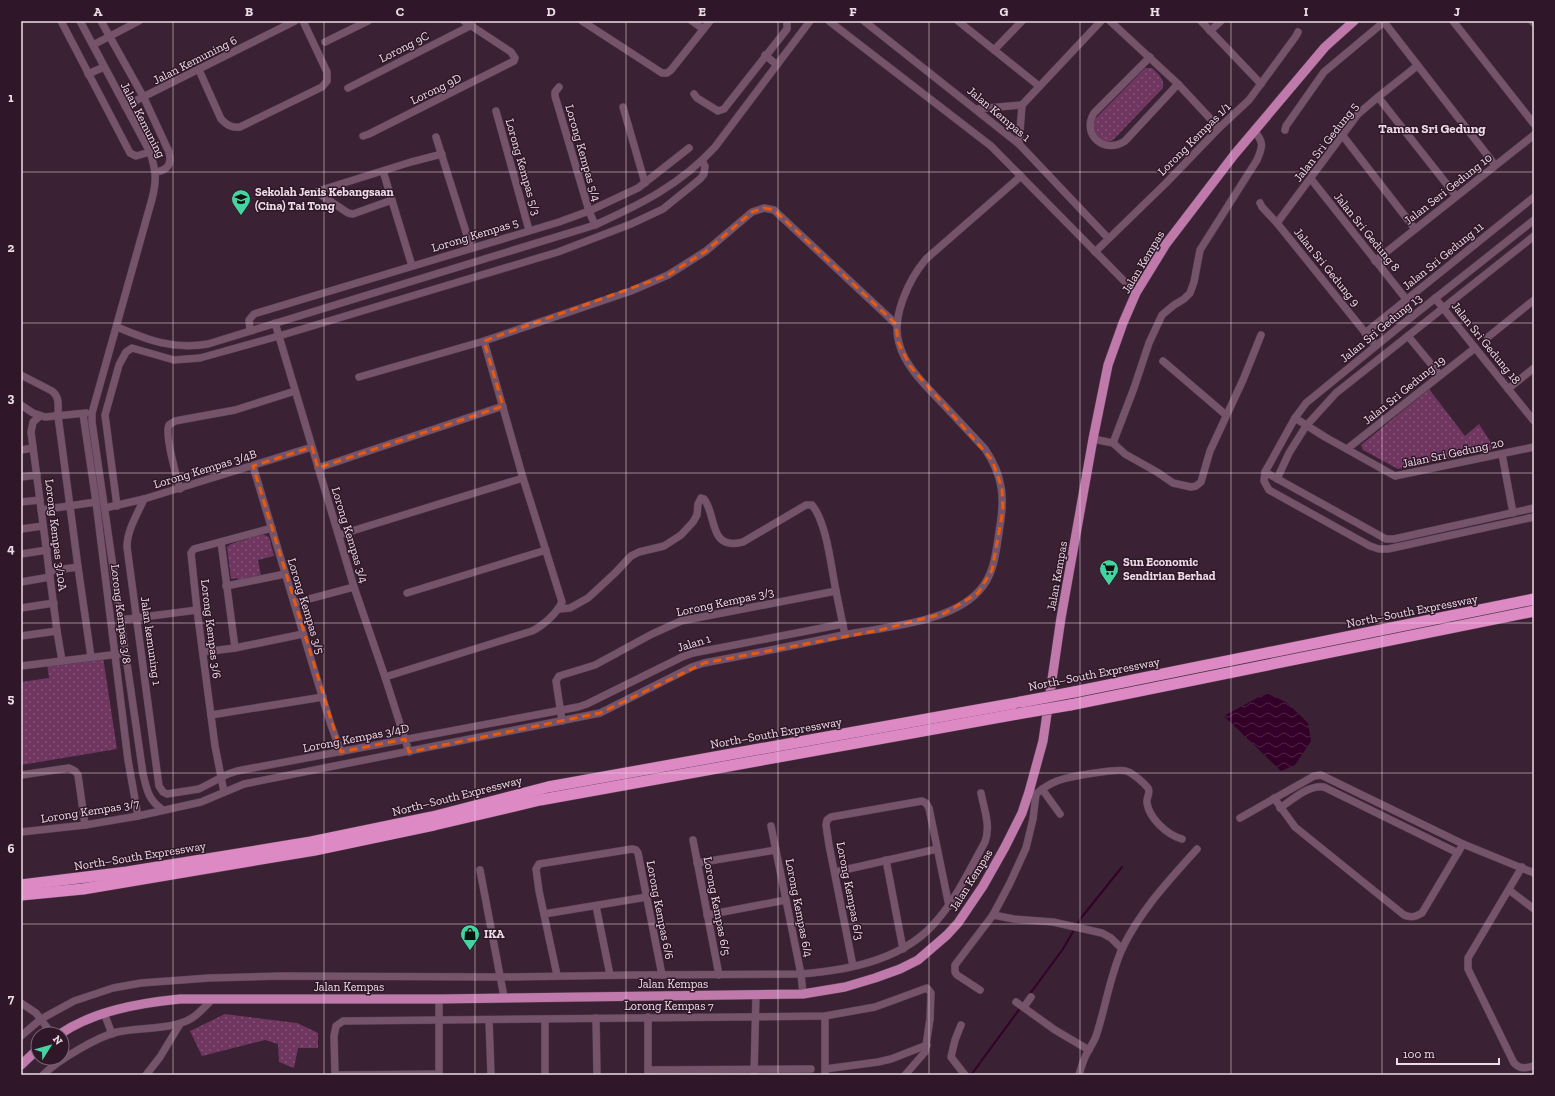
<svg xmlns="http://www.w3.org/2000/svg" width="1555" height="1096" viewBox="0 0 1555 1096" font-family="'Zilla Slab',serif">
<defs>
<pattern id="park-dots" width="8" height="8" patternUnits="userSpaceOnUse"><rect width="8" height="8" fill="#6f3660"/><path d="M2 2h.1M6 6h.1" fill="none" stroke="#845377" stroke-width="1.8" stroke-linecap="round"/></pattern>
<pattern id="water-waves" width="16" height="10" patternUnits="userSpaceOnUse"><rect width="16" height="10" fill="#330029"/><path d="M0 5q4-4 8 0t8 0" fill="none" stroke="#512548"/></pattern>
</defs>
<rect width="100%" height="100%" fill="#3a2133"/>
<g fill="url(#park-dots)">
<path d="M 1145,68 L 1152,68 C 1158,74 1165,79 1163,88 L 1112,141 L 1100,142 L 1092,132 L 1094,120 Z"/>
<path d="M 1429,389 L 1465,436 L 1479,424 L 1495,449 L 1398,469 L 1363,450 L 1361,445 Z"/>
<path d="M 262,534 L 269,537 L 274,556 L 258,560 L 261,576 L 238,581 L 237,578 L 231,579 L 227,547 L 231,544 Z"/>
<path d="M 103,657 L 117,749 L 21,765 L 21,682 L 49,678 L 47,664 Z"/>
<path d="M 225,1014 L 297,1023 L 318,1033 L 318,1048 L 298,1048 L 294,1068 L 279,1062 L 278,1044 L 265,1040 L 202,1056 L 190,1031 Z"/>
</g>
<path fill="url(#water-waves)" d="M 1266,693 L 1286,702 L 1308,723 L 1311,741 L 1295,765 L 1281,771 L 1224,716 Z"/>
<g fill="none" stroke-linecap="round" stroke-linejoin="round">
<g stroke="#330029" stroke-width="2">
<path d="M 1029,995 L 1063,949 L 1081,918 L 1122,867"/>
<path d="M 971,1075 L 1021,1007"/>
</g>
<g stroke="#573f50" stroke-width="8">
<g id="minor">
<path d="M 61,21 L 130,153 L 136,156 L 150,152"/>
<path d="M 80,21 L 150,152 C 156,171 157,180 152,199 L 92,413 L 92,422 L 143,774 C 147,790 148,800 163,810"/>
<path d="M 101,21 L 144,98 L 169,152 C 172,164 168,170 156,172"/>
<path d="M 582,21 L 662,73 L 667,73 L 671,70 L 710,21"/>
<path d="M 692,21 L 703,29"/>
<path d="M 829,21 L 991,146 L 1136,293"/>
<path d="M 864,21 L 1019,144 L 1108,238"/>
<path d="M 958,21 L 1039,86"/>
<path d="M 1110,21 L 1178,84 L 1219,128"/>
<path d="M 1201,21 L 1261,84"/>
<path d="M 1453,21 L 1534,124"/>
<path d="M 1532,21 L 1534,23"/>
<path d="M 1384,22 L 1495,165"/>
<path d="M 1210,31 L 1221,21"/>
<path d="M 325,42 L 368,21"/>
<path d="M 93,45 L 139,21"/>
<path d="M 994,50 L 1022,21"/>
<path d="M 765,55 L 777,65"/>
<path d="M 1150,57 L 1094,113 C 1081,134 1104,155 1125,141 L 1178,84"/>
<path d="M 199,70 L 221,119 C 227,125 231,128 240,127 L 322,87 L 327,81 L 327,72 L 303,21"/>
<path d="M 88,74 L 104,67"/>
<path d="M 559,87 L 555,92 L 555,96 L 589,211 L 595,225"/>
<path d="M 348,88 L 470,26"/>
<path d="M 694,94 L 697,98 L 718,111 L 724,109 L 787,29 L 787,21"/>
<path d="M 1378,97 L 1456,196"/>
<path d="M 125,106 L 295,21"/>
<path d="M 623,107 L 645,183"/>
<path d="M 976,109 L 1022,105"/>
<path d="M 496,111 L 529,230"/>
<path d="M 1285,130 L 1286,126 L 1324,72 L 1385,21"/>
<path d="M 363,136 L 369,134 L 514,61 L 515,58 L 511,52 L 464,21"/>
<path d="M 1343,136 L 1415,229"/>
<path d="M 436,137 L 471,248"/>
<path d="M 1019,144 L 1022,105 L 1101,21"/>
<path d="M 383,171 L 412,266"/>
<path d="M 1311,179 L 1406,299"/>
<path d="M 392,200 L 353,214 L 348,213 L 321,195 L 318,191 L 411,162 L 442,154"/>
<path d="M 1260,203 L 1262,207 L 1277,223 L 1376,346"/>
<path d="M 1534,220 L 1404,323 L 1306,403 L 1295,418 L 1265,472 L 1264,481 L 1269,490 L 1370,546 L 1379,549 L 1388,549 L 1534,517"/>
<path d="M 1277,223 L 1358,114 L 1378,97 L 1417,66"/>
<path d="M 1095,252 L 1166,183 L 1219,128 L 1249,100 L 1296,36 L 1298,32"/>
<path d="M 1375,261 L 1534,135"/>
<path d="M 1435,298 L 1534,421"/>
<path d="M 275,323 L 354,587 L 385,677 L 409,752"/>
<path d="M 117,327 C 148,340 173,350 208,344 L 595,225 C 641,204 680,185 715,147 L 810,21"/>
<path d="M 250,330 L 249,320 L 254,314 L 559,222 L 589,211 L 638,188 L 689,148"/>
<path d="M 1365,333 L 1534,197"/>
<path d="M 1408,336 L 1440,375"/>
<path d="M 1488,337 L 1534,300"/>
<path d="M 1163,361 L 1226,415"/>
<path d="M 21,375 L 52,391 C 60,397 58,406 58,416 L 78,567 L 91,657"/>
<path d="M 359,377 L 484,341 L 631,291 L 668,275 L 706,251 L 752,212 L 764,208 L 774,210 L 896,324"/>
<path d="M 1508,389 L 1534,368"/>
<path d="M 21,405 L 33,413 L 45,417 L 86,413"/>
<path d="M 83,414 L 96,502 L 128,760 L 138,816"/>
<path d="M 40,416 L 33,422 L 31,432 L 57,631 L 62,661"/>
<path d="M 1295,418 L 1325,437 L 1395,476 L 1534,447"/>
<path d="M 1093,439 L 1113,443 L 1125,454 L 1157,472 L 1173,483 L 1191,487 L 1196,486 L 1201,482 L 1210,451 L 1243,380 L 1261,335"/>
<path d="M 1113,443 L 1134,388 L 1149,343 L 1162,315 L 1174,305 L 1184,299 L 1190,293 L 1194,282 L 1200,250 L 1257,160 C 1263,146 1264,143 1254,130"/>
<path d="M 1347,449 L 1475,348"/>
<path d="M 21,450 L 33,448"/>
<path d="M 1502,454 L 1513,513"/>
<path d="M 253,466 L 316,676 L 331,725 L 341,752"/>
<path d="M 318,468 L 503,406"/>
<path d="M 1265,472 L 1386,539 L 1394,539 L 1534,508"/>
<path d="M 21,477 L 37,475"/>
<path d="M 1277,479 L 1289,453 L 1306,426 L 1336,393 L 1534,236"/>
<path d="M 180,489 C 177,479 164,432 169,425 C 170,424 174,422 175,421 L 235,410 L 295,391"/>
<path d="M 144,499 C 137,515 127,530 127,547 L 159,786 L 163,792 L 167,794 L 199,789 L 228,774 L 237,771 L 578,707 L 587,704 L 682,657 L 693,653 L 843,624"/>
<path d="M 21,502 L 40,500"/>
<path d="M 117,506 L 105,415 L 119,365 L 126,352 L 132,348 L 174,360 L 200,358 L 279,336 L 558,252 L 631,224 L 663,209 L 700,179 L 704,174 L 705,166 L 702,161"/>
<path d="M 105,508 L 144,499 L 312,447"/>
<path d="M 41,510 L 96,502"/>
<path d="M 21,529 L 43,526"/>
<path d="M 339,535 L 523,478"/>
<path d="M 221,542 L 235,648"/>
<path d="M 21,554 L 47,550"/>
<path d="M 49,571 L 78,567"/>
<path d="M 21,582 L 50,577"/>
<path d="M 226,586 L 285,574"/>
<path d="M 407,593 L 546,550"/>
<path d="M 294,603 L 354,587"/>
<path d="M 21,608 L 54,603"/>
<path d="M 559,609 L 570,608 L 588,598 L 615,573 L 631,556 L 639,552 L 664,546 L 681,535 L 693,522 L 697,515 L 698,504 L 701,498 L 704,499 C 717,515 708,551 743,542 L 806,505 L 812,505 C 827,523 831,567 836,591"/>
<path d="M 120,620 L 197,610"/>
<path d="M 21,636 L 57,631"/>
<path d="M 203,652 L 235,648 L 303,634"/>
<path d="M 21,666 L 119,654"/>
<path d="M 385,677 L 532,631 C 543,626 557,613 562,602 L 523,478 L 484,341"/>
<path d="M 211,715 L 323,697"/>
<path d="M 562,721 L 556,681 L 559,676 L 595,665 L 652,634 L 681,621 L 836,591 L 845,635"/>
<path d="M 21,775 L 69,768 L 75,771 L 78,775 L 85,825"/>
<path d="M 1042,789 L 1060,814"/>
<path d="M 224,792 L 215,746 L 197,610 L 191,553 L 194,549 L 272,528"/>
<path d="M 1274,798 L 1295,827 L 1404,915 C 1411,918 1415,917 1422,913 L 1463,844"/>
<path d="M 1280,808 C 1292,800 1309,784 1324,787 L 1458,853"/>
<path d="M 1240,818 L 1314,776 L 1321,775 L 1463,844 L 1534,873"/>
<path d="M 771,826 L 801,974 L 803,994"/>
<path d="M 21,832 L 85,825 L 138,816 L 201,802 L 244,784 L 600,713 L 692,667 L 704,663 C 751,654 797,645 843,635 C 884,627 950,623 979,591 C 994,575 996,553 999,532 C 1005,500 1004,477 985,449 C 971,434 957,419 943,404 C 927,387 905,367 899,343 C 891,317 909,279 926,259 L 1021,176"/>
<path d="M 693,840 L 719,975"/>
<path d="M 886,860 L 903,949"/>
<path d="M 697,863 L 776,850"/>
<path d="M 1522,867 L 1468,958 L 1468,969 L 1514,1063 C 1521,1070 1525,1068 1534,1066"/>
<path d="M 480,870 L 504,997"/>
<path d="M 835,872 L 937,849"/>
<path d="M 1509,890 L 1534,909"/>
<path d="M 596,906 L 610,975"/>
<path d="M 544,914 L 647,897"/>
<path d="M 707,915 L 786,900"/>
<path d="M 993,915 L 1014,919 L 1053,922 L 1102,933 L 1111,938 L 1122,949"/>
<path d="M 853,966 L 829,845 L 826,825 L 827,820 L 831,817 L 922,801 L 926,803 L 929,808 L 949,906"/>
<path d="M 557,975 L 539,891 L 536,869 L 539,864 L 632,849 L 636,850 L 638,853 L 662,975"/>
<path d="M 980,990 L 957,975 L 955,972 L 955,965 L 993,915 L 1010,883 L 1026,848 L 1033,819 L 1036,794 C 1042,789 1049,784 1057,781 C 1067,777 1117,768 1126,771 C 1133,773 1144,783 1148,788 C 1151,793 1146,797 1147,803 C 1149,818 1167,835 1182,839"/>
<path d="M 439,999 L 439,1075"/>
<path d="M 1016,1002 L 1055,1030 L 1089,1050"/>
<path d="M 21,1003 L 36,1013 L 52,1034"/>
<path d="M 1024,1007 L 1031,997"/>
<path d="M 104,1013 L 112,1034"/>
<path d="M 825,1016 L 825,1075"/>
<path d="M 648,1017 L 648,1073"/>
<path d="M 596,1018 L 597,1075"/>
<path d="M 489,1020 L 491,1075"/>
<path d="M 961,1025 L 955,1040 L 951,1057 L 965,1075"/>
<path d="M 21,1036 L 41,1019 L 74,1001 L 113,988 L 141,983 L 209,978 L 281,976 L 500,977 L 634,975 L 801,974 C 851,970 907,959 939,918 C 958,895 971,867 985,842 C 991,826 984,809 981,793"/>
<path d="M 825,1069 L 878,1062 L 891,1059 L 927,1045"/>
<path d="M 648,1070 L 811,1069"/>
<path d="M 43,1075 C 58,1060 97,1037 117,1032 C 140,1027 173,1030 192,1018 C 200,1013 206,1005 213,999"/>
<path d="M 146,1075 L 160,1057 L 180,1024"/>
<path d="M 335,1075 L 334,1036 L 336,1026 L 343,1021 L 825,1016 L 875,1007 L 927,988 L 931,993 L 930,1019 L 925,1052 L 905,1075"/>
<path d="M 335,1075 L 439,1074"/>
<path d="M 545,1075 L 545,1019"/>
<path d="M 754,1075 L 756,995"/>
<path d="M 1079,1075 C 1081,1068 1083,1061 1086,1055 C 1090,1047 1095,1041 1097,1033 C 1106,1005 1110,976 1122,949 C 1140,911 1169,880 1197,849"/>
</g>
</g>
<g stroke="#573f50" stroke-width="10">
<g id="major">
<path d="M 60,1034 C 94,1011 139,1003 180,999 L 439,999 L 803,994 L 845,987 L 875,978 L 900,969 L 918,960 L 947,935 L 958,923 L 983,886 L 1005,847 L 1022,813 L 1029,792 L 1043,741 L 1061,618 L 1093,439 L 1108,365 L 1123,323 L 1136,293 L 1166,244 L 1234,155 L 1325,47 L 1354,21"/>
<path d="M 21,1065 L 38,1049"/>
</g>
</g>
<g stroke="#573f50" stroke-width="12">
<g id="highway">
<path d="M 1074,692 L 1534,599"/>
<path d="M 1070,705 L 1534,611"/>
<path d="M 21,885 L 127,872 L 311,842 L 432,817 L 548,787 L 1021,702"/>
<path d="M 21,895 L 83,889 L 315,850 L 434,825 L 540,800 L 1017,714"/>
</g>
</g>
<use href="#minor" stroke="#75546b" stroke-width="7"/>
<use href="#major" stroke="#bf7aab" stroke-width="9"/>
<use href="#highway" stroke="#dc89c4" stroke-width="11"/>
<g stroke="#573f50" stroke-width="12" stroke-linecap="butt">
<g id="highway-bridge">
<path d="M 1021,702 L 1074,692"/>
<path d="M 1017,714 L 1070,705"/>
</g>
</g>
<use href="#highway-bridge" stroke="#dc89c4" stroke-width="11"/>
</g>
<path fill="none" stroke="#e8590c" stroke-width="3" stroke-dasharray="8 5" stroke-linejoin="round" d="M 764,208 L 774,210 L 896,324 L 898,342 L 910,366 L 992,460 L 1002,488 L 1003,510 L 992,570 L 978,593 L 945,613 L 880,630 L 704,663 L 600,713 L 409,752 L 405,739 L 341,752 L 253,466 L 312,447 L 318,468 L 503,406 L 484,341 L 668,275 L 706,251 L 752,212 Z"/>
<path fill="none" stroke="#eedde8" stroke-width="1" stroke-opacity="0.55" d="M 173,21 L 173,1075M 324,21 L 324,1075M 475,21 L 475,1075M 626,21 L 626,1075M 778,21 L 778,1075M 929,21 L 929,1075M 1080,21 L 1080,1075M 1231,21 L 1231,1075M 1382,21 L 1382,1075M 21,172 L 1534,172M 21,323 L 1534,323M 21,473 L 1534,473M 21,623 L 1534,623M 21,773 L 1534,773M 21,924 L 1534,924"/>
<defs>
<g id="school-pin" transform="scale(1)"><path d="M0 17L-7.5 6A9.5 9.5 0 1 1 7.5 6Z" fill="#43d4a0" stroke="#2f1729"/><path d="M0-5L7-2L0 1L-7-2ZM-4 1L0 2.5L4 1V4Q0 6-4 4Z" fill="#111"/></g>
<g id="supermarket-pin" transform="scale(1)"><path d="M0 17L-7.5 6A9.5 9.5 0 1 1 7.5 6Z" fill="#43d4a0" stroke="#2f1729"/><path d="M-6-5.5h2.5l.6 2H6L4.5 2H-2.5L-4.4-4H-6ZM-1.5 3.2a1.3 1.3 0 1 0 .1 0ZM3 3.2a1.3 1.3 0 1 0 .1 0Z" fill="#111"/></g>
<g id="shop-pin" transform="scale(1)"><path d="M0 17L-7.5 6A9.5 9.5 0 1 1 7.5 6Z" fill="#43d4a0" stroke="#2f1729"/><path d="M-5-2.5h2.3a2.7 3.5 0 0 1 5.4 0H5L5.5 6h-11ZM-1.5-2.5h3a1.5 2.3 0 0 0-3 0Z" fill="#111"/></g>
</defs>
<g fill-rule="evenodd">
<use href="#school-pin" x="241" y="199"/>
<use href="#supermarket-pin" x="1109" y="569"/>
<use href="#shop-pin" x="470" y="934"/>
</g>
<g text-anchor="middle" stroke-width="3" stroke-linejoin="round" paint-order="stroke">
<g font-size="12" fill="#eedde8" stroke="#2f1729">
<text transform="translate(404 47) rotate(-27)" y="4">Lorong 9C</text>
<text transform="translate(195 60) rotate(-27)" y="4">Jalan Kemuning 6</text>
<text transform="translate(436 89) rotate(-26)" y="4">Lorong 9D</text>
<text transform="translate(999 114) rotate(40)" y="4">Jalan Kempas 1</text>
<text transform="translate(143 120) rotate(63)" y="4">Jalan Kemuning</text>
<text transform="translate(1194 139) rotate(-45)" y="4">Lorong Kempas 1/1</text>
<text transform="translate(1326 142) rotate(-52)" y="4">Jalan Sri Gedung 5</text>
<text transform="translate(583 153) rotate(74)" y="4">Lorong Kempas 5/4</text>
<text transform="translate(523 167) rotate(74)" y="4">Lorong Kempas 5/3</text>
<text transform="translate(1448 189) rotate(-38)" y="4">Jalan Seri Gedung 10</text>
<text transform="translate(1367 232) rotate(51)" y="4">Jalan Sri Gedung 8</text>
<text transform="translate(475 235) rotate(-17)" y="4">Lorong Kempas 5</text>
<text transform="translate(1443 256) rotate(-39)" y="4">Jalan Sri Gedung 11</text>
<text transform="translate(1143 262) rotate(-59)" y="4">Jalan Kempas</text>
<text transform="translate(1327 267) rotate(51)" y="4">Jalan Sri Gedung 9</text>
<text transform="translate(1381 328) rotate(-39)" y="4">Jalan Sri Gedung 13</text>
<text transform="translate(1486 343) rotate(51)" y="4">Jalan Sri Gedung 18</text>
<text transform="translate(1404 390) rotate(-39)" y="4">Jalan Sri Gedung 19</text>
<text transform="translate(1453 453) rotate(-12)" y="4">Jalan Sri Gedung 20</text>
<text transform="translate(205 469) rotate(-17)" y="4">Lorong Kempas 3/4B</text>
<text transform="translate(56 535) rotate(83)" y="4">Lorong Kempas 3/10A</text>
<text transform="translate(350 535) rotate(73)" y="4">Lorong Kempas 3/4</text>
<text transform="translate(1057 576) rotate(-80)" y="4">Jalan Kempas</text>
<text transform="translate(725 602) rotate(-12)" y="4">Lorong Kempas 3/3</text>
<text transform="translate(306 606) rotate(73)" y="4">Lorong Kempas 3/5</text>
<text transform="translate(1412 611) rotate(-11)" y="4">North–South Expressway</text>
<text transform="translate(121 614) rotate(83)" y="4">Lorong Kempas 3/8</text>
<text transform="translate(211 629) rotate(83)" y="4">Lorong Kempas 3/6</text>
<text transform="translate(151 641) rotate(82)" y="4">Jalan kemuning 1</text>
<text transform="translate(694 643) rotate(-17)" y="4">Jalan 1</text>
<text transform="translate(1094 674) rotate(-11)" y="4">North–South Expressway</text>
<text transform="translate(776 733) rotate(-10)" y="4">North–South Expressway</text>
<text transform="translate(356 738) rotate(-11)" y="4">Lorong Kempas 3/4D</text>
<text transform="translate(457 796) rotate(-14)" y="4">North–South Expressway</text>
<text transform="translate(90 811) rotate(-9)" y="4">Lorong Kempas 3/7</text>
<text transform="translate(140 856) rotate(-9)" y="4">North–South Expressway</text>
<text transform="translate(971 880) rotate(-58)" y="4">Jalan Kempas</text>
<text transform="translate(850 891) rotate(79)" y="4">Lorong Kempas 6/3</text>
<text transform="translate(717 906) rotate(79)" y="4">Lorong Kempas 6/5</text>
<text transform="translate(799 908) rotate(79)" y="4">Lorong Kempas 6/4</text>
<text transform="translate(660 910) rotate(79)" y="4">Lorong Kempas 6/6</text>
<text x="673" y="988">Jalan Kempas</text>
<text x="349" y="991">Jalan Kempas</text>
<text x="669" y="1010">Lorong Kempas 7</text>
</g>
<g font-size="12" font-weight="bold" fill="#eedde8" stroke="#2f1729" text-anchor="start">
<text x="255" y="196">Sekolah Jenis Kebangsaan<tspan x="255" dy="14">(Cina) Tai Tong</tspan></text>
<text x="1123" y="566">Sun Economic<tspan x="1123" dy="14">Sendirian Berhad</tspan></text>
<text x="484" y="938">IKA</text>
</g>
<g font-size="13" font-weight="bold" fill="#eedde8" stroke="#2f1729">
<text x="1432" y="133">Taman Sri Gedung</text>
</g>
</g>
<rect width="1555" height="1096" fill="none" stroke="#2f1729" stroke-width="44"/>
<g transform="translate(50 1046) rotate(53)"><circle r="19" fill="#2f1729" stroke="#7b6675"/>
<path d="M0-3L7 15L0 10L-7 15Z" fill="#43d4a0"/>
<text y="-6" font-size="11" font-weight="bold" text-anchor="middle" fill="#eedde8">N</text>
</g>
<path d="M1397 1058v6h102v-6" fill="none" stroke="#eedde8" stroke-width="2"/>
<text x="1403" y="1058" font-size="12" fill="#eedde8" stroke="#2f1729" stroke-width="3" paint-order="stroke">100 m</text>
<rect x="22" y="22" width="1511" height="1052" fill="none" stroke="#eedde8" stroke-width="1.5"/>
<g font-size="13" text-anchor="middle" font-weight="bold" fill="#eedde8">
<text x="98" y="16">A</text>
<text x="249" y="16">B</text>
<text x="400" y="16">C</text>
<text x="551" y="16">D</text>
<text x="702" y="16">E</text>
<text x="853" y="16">F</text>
<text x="1004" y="16">G</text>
<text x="1155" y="16">H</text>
<text x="1306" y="16">I</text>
<text x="1457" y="16">J</text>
<text x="11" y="102">1</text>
<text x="11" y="252">2</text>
<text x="11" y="402">3</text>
<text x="11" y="553">4</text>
<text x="11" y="703">5</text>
<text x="11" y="853">6</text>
<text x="11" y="1003">7</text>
</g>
</svg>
